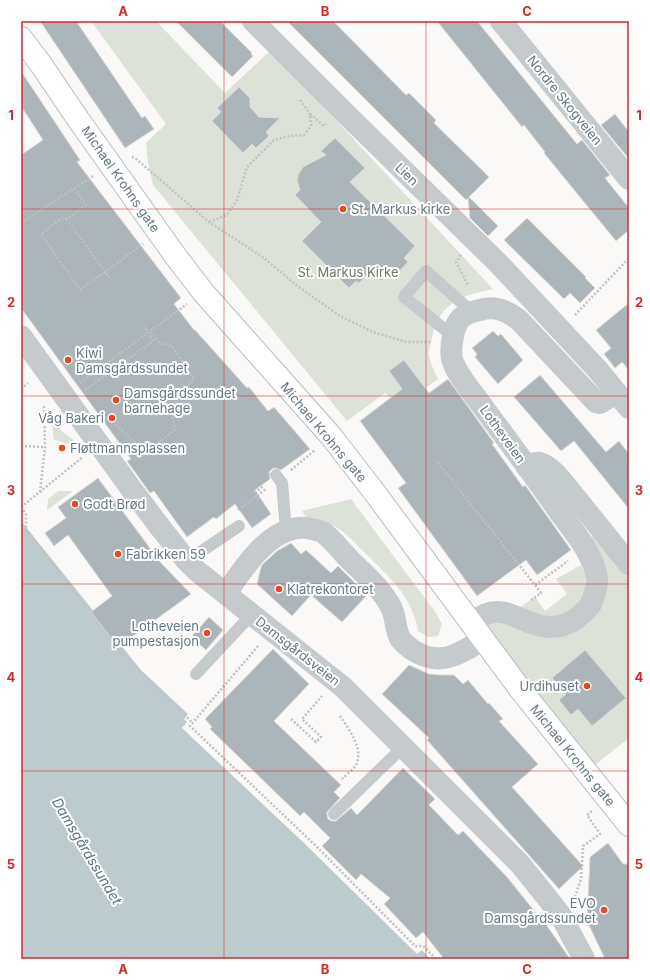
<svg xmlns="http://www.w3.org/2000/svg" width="650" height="980" viewBox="0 0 650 980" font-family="Inter,sans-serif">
<rect width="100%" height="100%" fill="#faf9f7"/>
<g fill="#dce2d8">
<path d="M 91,21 L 156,21 L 225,93 L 271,50 L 493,289 C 461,296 440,302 432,337 C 431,343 428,350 429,355 C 430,363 435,372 438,379 L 401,406 L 385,393 L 347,421 L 153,185 L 148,162 L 146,143 L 166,124 Z"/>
<path d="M 51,414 L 57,418 C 58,431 64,433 74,440 L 68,444 L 54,440 Z"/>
<path d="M 58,491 L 73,491 L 47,510 L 48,499 Z"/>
<path d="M 351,499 L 436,613 L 442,624 L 438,636 L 428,637 L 418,631 C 413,597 387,574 363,551 C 355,543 346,533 336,527 C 329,523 317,523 309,521 L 302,511 Z"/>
<path d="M 594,522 L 629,564 L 629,738 L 586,772 L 471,623 L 511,614 L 535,597 L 545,611 L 567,594 L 556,579 L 581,565 L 595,593 L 588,555 Z"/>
</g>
<path fill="#bdcbce" d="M 21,521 L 141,670 L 188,714 L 184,719 L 187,722 L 182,728 L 305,844 L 417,954 L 422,950 L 430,959 L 21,959 Z"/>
<g fill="#acb6ba" stroke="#dcdbd9">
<path d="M 40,21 L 76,21 L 142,118 L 145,116 L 154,129 L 125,148 Z"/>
<path d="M 176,21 L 220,21 L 252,53 L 251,54 L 253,56 L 232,77 Z"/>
<path d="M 287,21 L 333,21 L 406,95 L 409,93 L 436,120 L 434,123 L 489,177 L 469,197 L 498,226 L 488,236 L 470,218 L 468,198 L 466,200 Z"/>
<path d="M 437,21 L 477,21 L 577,144 L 582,140 L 610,175 L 605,178 L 629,208 L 629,230 L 616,241 L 544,153 L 545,152 L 524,125 L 522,127 Z"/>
<path d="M 21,71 L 80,160 L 77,162 L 181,298 L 174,304 L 194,330 L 195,330 L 247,388 L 249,387 L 268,411 L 274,407 L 310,449 L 281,470 L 275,468 L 272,469 L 269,472 L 270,479 L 255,490 L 271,514 L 252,528 L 235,504 L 216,519 L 214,517 L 187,537 L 154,491 L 150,493 L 127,461 L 131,459 L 21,308 L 21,155 L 43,140 L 21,106 Z"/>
<path d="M 239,87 L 250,98 L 250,107 L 259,117 L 280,118 L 266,132 L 269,136 L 256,148 L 252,144 L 243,153 L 212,121 L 221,112 L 217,108 Z"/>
<path d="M 615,114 L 629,132 L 629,159 L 601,125 Z"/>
<path d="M 335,138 L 365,168 L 350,182 L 415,246 L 404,258 L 408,262 L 394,277 L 389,272 L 381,281 L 371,271 L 359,283 L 356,281 L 349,288 L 302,241 L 321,222 L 295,195 L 300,190 L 297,180 L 298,175 L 303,167 L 326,155 L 321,151 Z"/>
<path d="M 527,218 L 586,277 L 585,278 L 595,288 L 580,303 L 570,293 L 564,299 L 504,240 Z"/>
<path d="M 629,303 L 629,370 L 622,362 L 615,368 L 604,354 L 611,348 L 596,330 Z"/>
<path d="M 493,331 L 498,336 L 501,334 L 523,360 L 498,384 L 475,357 L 477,354 L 472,348 Z"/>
<path d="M 404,360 L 429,393 L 448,379 L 494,443 L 492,444 L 523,487 L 525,485 L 571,550 L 537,575 L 526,560 L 477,596 L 398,488 L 406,483 L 360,421 L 402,389 L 389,371 Z"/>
<path d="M 540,375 L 606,452 L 619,441 L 629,454 L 629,509 L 574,441 L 561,451 L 514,397 Z"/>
<path d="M 98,478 L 161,563 L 191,594 L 118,647 L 91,612 L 112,596 L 68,535 L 54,546 L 45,533 L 66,518 L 58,507 Z"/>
<path d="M 291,543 L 301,554 L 306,550 L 331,573 L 338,566 L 367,595 L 342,622 L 311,595 L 292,616 L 257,584 L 260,571 L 262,565 L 277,551 Z"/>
<path d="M 209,617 L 223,630 L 206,650 L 191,637 Z"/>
<path d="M 273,649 L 309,684 L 274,721 L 341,785 L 334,792 L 340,798 L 327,812 L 327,815 L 328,819 L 332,821 L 336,821 L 351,808 L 357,815 L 403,768 L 435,799 L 429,805 L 458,835 L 463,831 L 507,877 L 544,923 L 545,923 L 570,959 L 444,959 L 423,932 L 416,938 L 384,904 L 390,898 L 361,874 L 356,880 L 322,846 L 330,838 L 304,812 L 300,816 L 210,729 L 212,727 L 205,719 Z"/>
<path d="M 585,650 L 626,698 L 592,726 L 578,709 L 571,715 L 559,700 L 566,694 L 552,678 Z"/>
<path d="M 409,665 L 429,674 L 440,675 L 454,675 L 463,684 L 468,680 L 488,704 L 489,703 L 503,719 L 499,721 L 538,764 L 512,787 L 583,866 L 559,889 L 427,740 L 429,738 L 382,694 Z"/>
<path d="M 608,843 L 623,864 L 629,864 L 629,959 L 605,959 L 587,921 L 590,857 Z"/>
</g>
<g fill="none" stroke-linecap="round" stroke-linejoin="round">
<g stroke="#b8bdc0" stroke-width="24">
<path id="primary" d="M 21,38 L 40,63 L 80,122 L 174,254 L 203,292 L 331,436 L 375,493 L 520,689 L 629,825"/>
</g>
<g stroke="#bfc2c4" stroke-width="2.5" stroke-dasharray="2 2" stroke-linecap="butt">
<path d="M 300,100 L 310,114"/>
<path d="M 132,157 L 135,158 L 209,222 L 264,258 L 296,285 L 340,316 L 373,332 L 406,342 L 431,342"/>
<path d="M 74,188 L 86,205 L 67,219 L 105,272 L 143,244"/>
<path d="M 67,219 L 62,218 L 41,234 L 80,290 L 105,272 L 111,280"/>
<path d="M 209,222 L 227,215 L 237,200 L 247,167 L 274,140 L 289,136 L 304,135 L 311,126 L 310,114 L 324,126 L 326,124"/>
<path d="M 21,223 L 93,176"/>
<path d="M 461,255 L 456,262 L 468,285"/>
<path d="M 575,315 L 629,258"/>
<path d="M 80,383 L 187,304"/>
<path d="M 21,389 L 28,383"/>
<path d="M 85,390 L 153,341 L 144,326"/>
<path d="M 116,425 L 138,446 L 144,455 L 175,429 L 172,415 L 177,398 L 194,379 L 172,346 L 159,343 L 151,332"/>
<path d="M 21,446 L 45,447"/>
<path d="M 438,463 L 535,585 L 568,561"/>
<path d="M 291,470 L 315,450"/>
<path d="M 40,492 L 45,447 L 44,405"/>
<path d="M 259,500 L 255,493 L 264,485"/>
<path d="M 21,507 L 26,514 L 26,529 L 115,646 L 154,687 L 192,722"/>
<path d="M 21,507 L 83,457"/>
<path d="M 238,510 L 266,489"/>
<path d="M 531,600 L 541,593 L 535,585"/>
<path d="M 258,646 L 190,726 L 316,846 L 415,946 L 423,946 L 436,959"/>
<path d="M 340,716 C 349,730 364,748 356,765 C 353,770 346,775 342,779"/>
<path d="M 291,719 L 316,742 L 321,737 L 302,719 L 322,696"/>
<path d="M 575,897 L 581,879 L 583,846 L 600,834 L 587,815 L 592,811"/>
</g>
<g stroke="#c5cacd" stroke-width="12">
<path d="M 453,336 L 404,297 L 426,271 L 472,312"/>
<path d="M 276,475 L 282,483 L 286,531"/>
<path d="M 187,561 L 239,526"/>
<path d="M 196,674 L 252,614"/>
<path d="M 334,814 L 403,747"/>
</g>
<g stroke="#c5cacd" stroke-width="22">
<path d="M 253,21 L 346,114 L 498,263 L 598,370 L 629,408"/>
<path d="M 501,21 L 629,179"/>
<path d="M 21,336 L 132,490 L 160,527"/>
<path d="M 527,467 C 530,466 534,463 536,463 C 545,461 558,476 563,482 L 629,564"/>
<path d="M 471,623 C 480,617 488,611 499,612 C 506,612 512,615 519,618 C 539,627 556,632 576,619 C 581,615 587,610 591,604 C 594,596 598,586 597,578 C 593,552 572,530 558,510 C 534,475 508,441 483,407 C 474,394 456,374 452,359 C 450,348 453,326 461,318 C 466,314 474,311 480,310 C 495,305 507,311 519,320 L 596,402 L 600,403 L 616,393"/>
</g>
<g stroke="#c5cacd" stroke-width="22">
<path d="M 160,527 L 186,560 L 197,571 L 343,687 L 520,864 L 560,914 L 584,959"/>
<path d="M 226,594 C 243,568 271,525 306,528 C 312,529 319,530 324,533 C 333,540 341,551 349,559 C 363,573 382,589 391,607 C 396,616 395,627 399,636 C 401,642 407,645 411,649 C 439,668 459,655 483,639"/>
</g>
<use href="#primary" stroke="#fff" stroke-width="22"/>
</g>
<path fill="none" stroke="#d62828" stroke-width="1" stroke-opacity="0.55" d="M 224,21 L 224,959M 426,21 L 426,959M 21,209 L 629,209M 21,396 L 629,396M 21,584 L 629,584M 21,771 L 629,771"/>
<g fill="#e94728" stroke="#fff" stroke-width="1.5">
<circle cx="343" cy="209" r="4"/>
<circle cx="68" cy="360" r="4"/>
<circle cx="116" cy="400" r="4"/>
<circle cx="112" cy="418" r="4"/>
<circle cx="62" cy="448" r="4"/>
<circle cx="75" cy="504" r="4"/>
<circle cx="118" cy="554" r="4"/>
<circle cx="279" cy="589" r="4"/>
<circle cx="207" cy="633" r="4"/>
<circle cx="587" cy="686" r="4"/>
<circle cx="604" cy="910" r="4"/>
</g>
<g text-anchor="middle" stroke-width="4" stroke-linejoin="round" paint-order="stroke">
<g font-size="13" fill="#647883" stroke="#fff">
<text transform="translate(565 100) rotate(51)" y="5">Nordre Skogveien</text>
<text transform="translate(407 174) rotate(44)" y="5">Lien</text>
<text transform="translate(121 179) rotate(55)" y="5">Michael Krohns gate</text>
<text transform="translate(324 432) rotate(50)" y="5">Michael Krohns gate</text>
<text transform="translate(503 434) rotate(54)" y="5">Lotheveien</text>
<text transform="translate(298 651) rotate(38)" y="5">Damsgårdsveien</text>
<text transform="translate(573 755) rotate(51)" y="5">Michael Krohns gate</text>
</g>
<g font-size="13" fill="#647883" stroke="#fff" text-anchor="start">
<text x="351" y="214">St. Markus kirke</text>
<text x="76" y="358">Kiwi<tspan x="76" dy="15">Damsgårdssundet</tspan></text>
<text x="124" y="398">Damsgårdssundet<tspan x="124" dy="15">barnehage</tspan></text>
<text x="104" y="423" text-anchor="end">Våg Bakeri</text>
<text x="70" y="453">Fløttmannsplassen</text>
<text x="83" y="509">Godt Brød</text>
<text x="126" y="559">Fabrikken 59</text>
<text x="287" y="594">Klatrekontoret</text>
<text x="199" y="631" text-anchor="end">Lotheveien<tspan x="199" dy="15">pumpestasjon</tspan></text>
<text x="579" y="691" text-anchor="end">Urdihuset</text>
<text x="596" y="908" text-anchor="end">EVO<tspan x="596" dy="15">Damsgårdssundet</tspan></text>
</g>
<g font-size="13" fill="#697a63" stroke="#fff">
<text x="348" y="277">St. Markus Kirke</text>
</g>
<g font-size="14" font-style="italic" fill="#5e777d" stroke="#fff">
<text transform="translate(87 851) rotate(59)" y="5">Damsgårdssundet</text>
</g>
</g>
<rect width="650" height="980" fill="none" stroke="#ffffff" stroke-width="44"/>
<rect x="22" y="22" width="606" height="936" fill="none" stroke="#d62828" stroke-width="1.5"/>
<g font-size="13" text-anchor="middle" font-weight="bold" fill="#d62828">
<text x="123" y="16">A</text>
<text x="325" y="16">B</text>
<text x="527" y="16">C</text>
<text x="11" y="120">1</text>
<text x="639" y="120">1</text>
<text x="11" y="307">2</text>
<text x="639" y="307">2</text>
<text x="11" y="495">3</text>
<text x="639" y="495">3</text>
<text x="11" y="682">4</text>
<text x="639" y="682">4</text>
<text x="11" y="869">5</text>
<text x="639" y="869">5</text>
<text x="123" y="974">A</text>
<text x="325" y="974">B</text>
<text x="527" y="974">C</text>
</g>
</svg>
